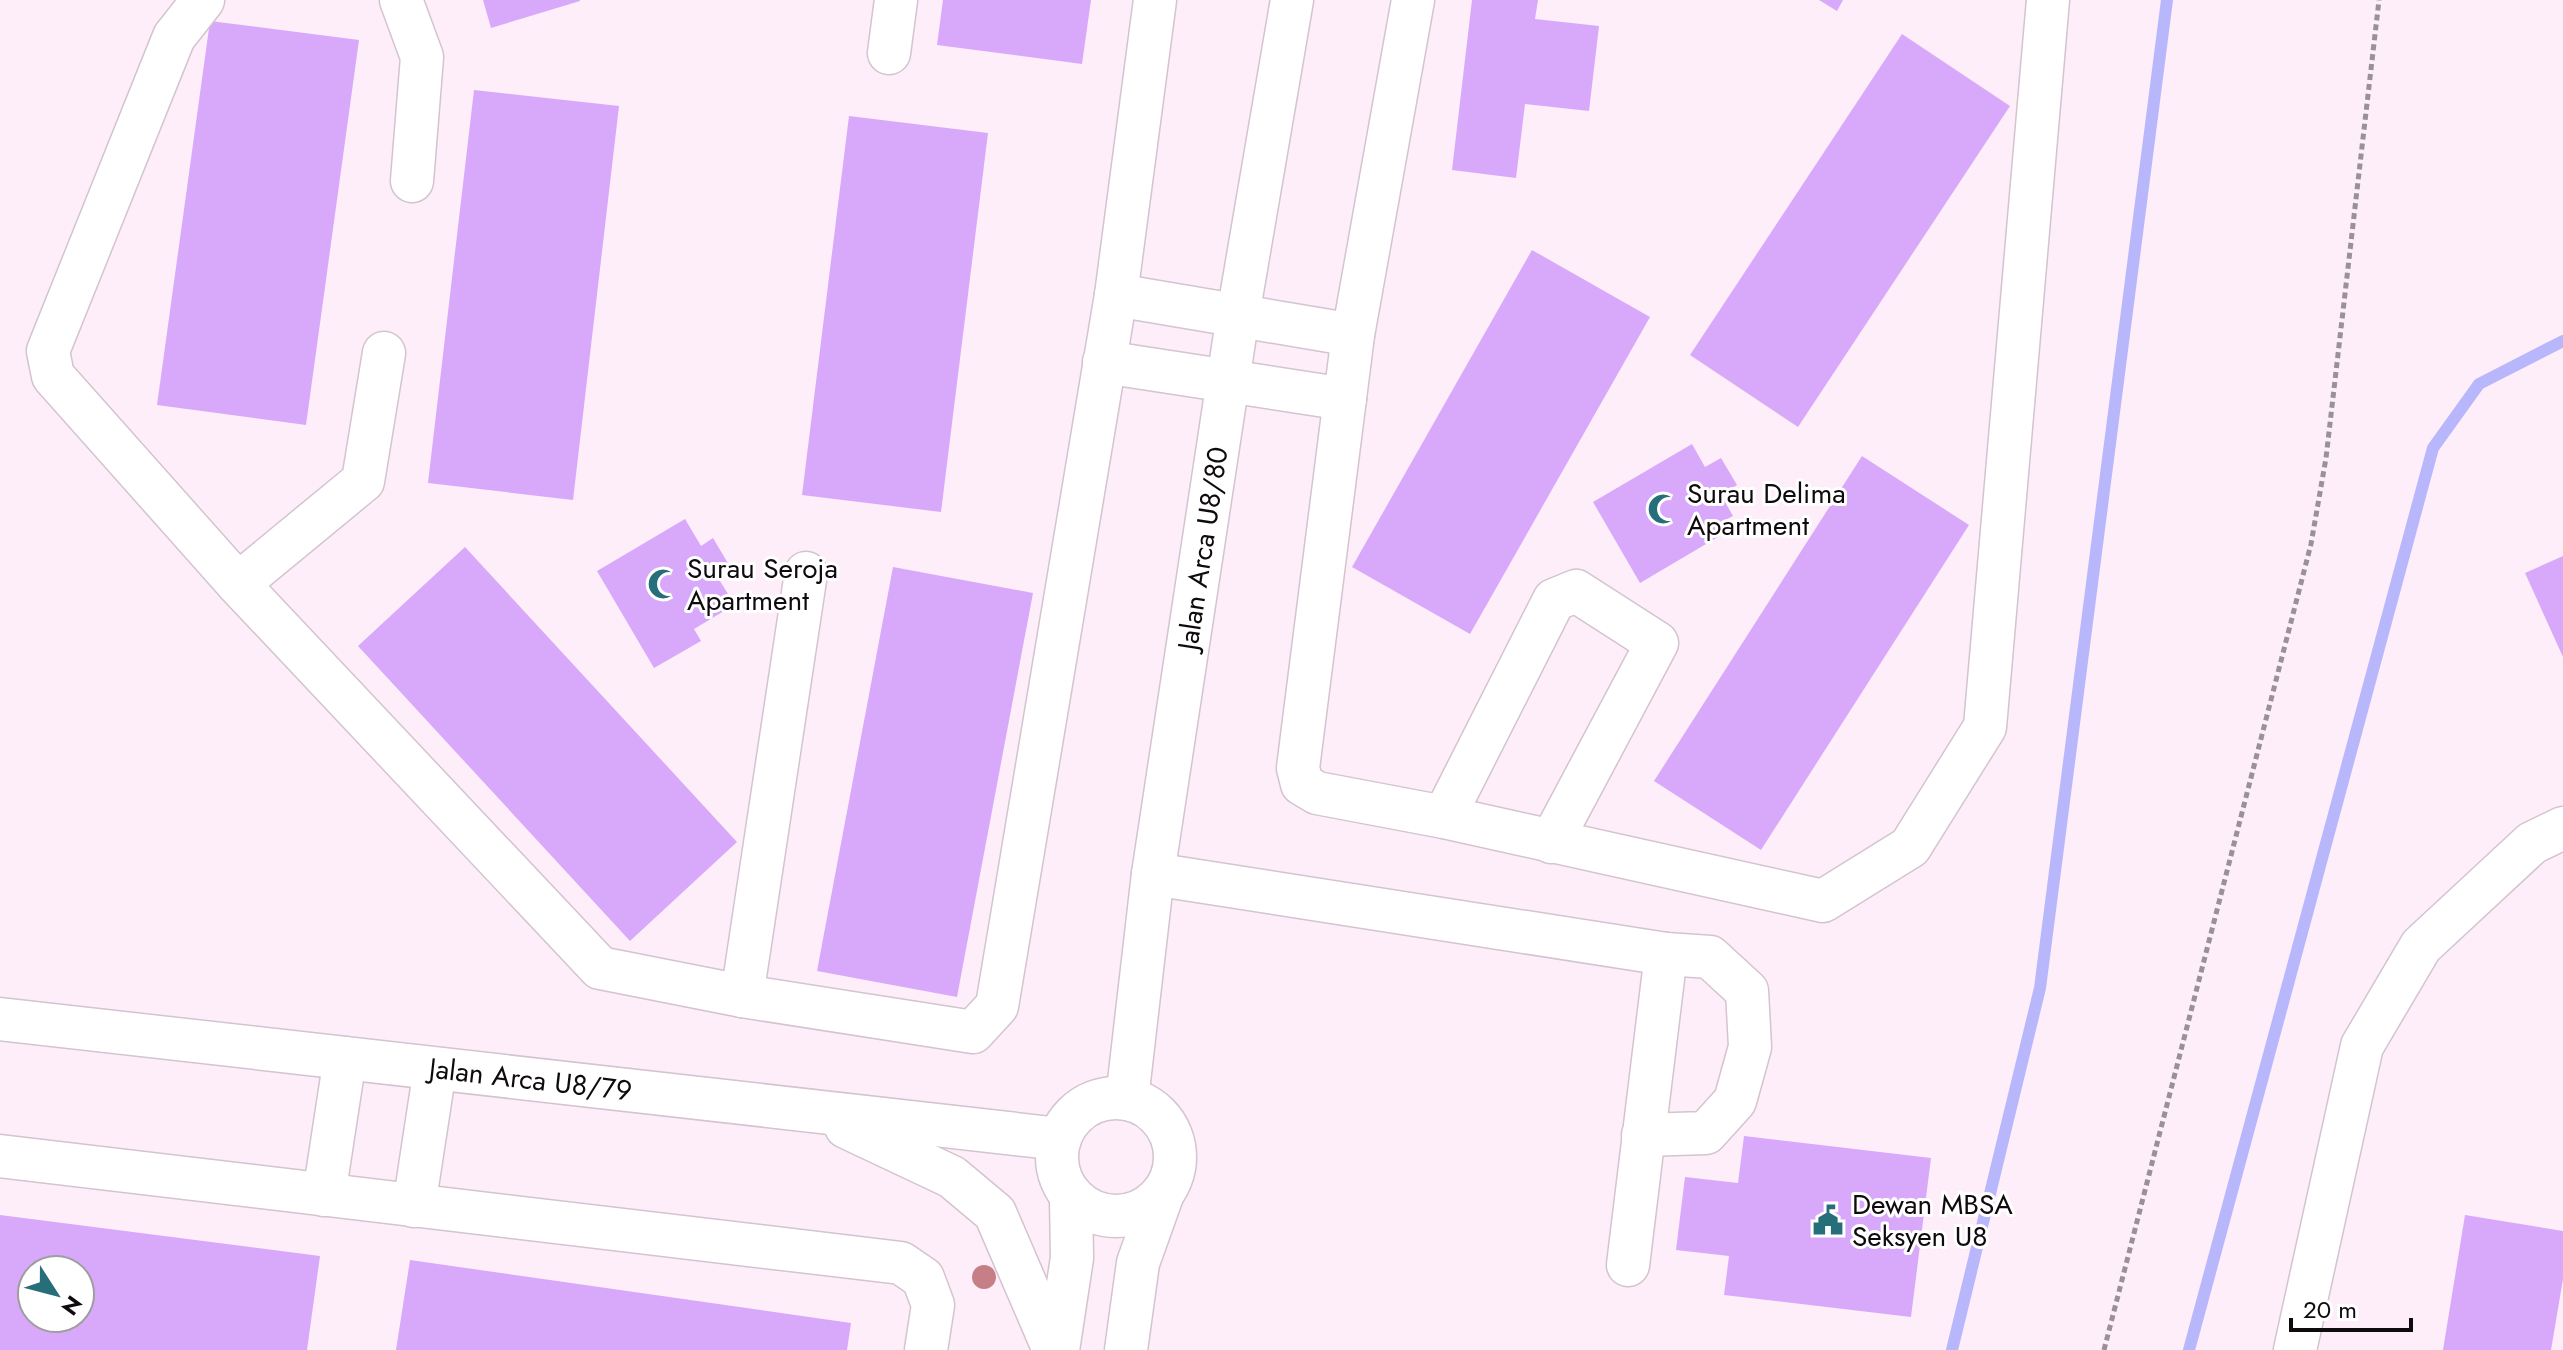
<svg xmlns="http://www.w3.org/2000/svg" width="2563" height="1350" viewBox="0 0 2563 1350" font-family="Jost,sans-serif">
<rect width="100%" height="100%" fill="#fdeef9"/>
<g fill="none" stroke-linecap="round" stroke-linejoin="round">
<g stroke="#b9b7fc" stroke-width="12">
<path d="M 1952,1350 L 2040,988 L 2167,0"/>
<path d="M 2189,1350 L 2433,448 L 2479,384 L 2563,341"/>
</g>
</g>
<g fill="#d8a9fa" fill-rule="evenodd">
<path d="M 483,0 L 580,0 L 580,1 L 491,28 Z"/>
<path d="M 943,0 L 1091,0 L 1082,64 L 937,45 Z"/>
<path d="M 1472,0 L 1538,0 L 1535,19 L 1599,26 L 1589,111 L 1525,104 L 1516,178 L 1452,170 Z"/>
<path d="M 1819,0 L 1843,0 L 1837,11 Z"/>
<path d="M 210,21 L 359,40 L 306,425 L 157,405 Z"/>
<path d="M 1902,34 L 2010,106 L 1798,427 L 1690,355 Z"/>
<path d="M 474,90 L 619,106 L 573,500 L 428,483 Z"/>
<path d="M 849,116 L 988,133 L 941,512 L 802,495 Z"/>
<path d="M 1532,250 L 1650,317 L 1470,634 L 1352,567 Z"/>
<path d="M 1692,444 L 1705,467 L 1721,458 L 1737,485 L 1721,495 L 1733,516 L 1718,524 L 1723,534 L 1640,583 L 1593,502 Z"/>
<path d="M 1862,456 L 1969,525 L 1761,850 L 1654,781 Z"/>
<path d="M 685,519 L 701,546 L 713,538 L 729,565 L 715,573 L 728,594 L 717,601 L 724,611 L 694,629 L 701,641 L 654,668 L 597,571 Z"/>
<path d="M 465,547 L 737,842 L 630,941 L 358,646 Z"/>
<path d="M 2563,556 L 2563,657 L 2525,573 Z"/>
<path d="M 893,567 L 1033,593 L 957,997 L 817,971 Z"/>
<path d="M 1744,1136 L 1931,1158 L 1911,1317 L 1724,1295 L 1729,1256 L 1676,1250 L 1685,1177 L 1738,1183 Z"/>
<path d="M 0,1215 L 320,1256 L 307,1350 L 0,1350 ZM 32,1270 L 80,1270 L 80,1318 L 32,1318 Z"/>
<path d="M 2465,1215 L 2563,1231 L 2563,1279 L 2551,1350 L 2443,1350 Z"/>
<path d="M 410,1260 L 851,1323 L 847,1350 L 396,1350 Z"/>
</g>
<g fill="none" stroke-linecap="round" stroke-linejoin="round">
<g stroke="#d3c4cf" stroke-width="45">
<g id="minor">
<path d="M 203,0 L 174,37 L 48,351 L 53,376 L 238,584 L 600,968 L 742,996 L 973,1032 L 997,1006 L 1116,295 L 1155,0"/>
<path d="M 401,0 L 422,57 L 412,181"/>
<path d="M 1413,0 L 1353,335 L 1298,768 L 1302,784 L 1317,793 L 1444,817 L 1823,901 L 1910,847 L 1985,727 L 2048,0"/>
<path d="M 889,53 L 896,0"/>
<path d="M 1116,295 L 1353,335"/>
<path d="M 1104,362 L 1345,399"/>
<path d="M 238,584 L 363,481 L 384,353"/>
<path d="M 1444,817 L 1554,600 L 1576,591 L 1657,643 L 1551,842"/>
<path d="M 1153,874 L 1666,954 L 1628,1265"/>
<path d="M 742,996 L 806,573"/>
<path id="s1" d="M 0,1019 L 1060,1139"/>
<circle cx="1116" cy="1157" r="59"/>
<path id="s2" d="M 1127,1099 L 1153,874 L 1238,315 L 1292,0"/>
<path d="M 846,1127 L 952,1177 L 995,1213 L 1054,1350"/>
<path d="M 1643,1135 L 1706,1133 L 1735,1101 L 1750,1047 L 1747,991 L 1710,957 L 1666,954"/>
<path d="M 0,1156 L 901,1263 L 923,1278 L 933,1305 L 926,1350"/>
<path d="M 324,1195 L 345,1058"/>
<path d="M 414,1206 L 435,1069"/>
<path d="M 1058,1350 L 1072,1258 L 1071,1197"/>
<path d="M 1126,1350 L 1138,1263 L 1163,1193"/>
<path d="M 2295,1350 L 2362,1046 L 2421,946 L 2532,843 L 2563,828"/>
</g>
</g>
<path stroke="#9a9097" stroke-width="5" stroke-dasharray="6 4" stroke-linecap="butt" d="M 2104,1350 L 2311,544 L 2326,458 L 2379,0"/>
<use href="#minor" stroke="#fff" stroke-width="42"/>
</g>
<circle fill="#c67f86" cx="984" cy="1277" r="12"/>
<defs>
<g id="mosque-bare" transform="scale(2.4)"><path d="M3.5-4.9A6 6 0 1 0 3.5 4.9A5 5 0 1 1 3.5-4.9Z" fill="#276e7b" stroke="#fff" stroke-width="2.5" paint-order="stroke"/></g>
<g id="civic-bare" transform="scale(2.4)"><path d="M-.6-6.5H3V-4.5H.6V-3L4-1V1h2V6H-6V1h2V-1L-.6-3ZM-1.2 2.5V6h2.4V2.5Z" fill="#276e7b" stroke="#fff" stroke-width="2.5" paint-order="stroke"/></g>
</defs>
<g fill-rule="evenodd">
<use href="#mosque-bare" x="1663" y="509"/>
<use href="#mosque-bare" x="663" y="584"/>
<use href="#civic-bare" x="1828" y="1220"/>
</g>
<g text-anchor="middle" stroke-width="6" stroke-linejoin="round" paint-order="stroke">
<g font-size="28" fill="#0e0a0d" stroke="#fff" text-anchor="start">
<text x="1687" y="503">Surau Delima<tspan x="1687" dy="32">Apartment</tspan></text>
<text x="687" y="578">Surau Seroja<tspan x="687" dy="32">Apartment</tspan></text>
<text x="1852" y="1214">Dewan MBSA<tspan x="1852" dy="32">Seksyen U8</tspan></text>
</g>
<g font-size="28" fill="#0e0a0d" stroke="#fff">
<text dy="10" stroke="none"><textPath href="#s2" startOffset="556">Jalan Arca U8/80</textPath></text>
<text dy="10" stroke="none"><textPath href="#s1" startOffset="534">Jalan Arca U8/79</textPath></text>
</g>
</g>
<g transform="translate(56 1294) rotate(126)"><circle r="38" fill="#ffffff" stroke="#9f9d9e" stroke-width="2"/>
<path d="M0-6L14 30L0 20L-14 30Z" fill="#276e7b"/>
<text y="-12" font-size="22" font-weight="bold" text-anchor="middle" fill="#0e0a0d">N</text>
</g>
<path d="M2291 1318v12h120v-12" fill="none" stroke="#0e0a0d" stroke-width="4"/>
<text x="2303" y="1318" font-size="24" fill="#0e0a0d" stroke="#ffffff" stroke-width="6" paint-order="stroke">20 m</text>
</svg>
